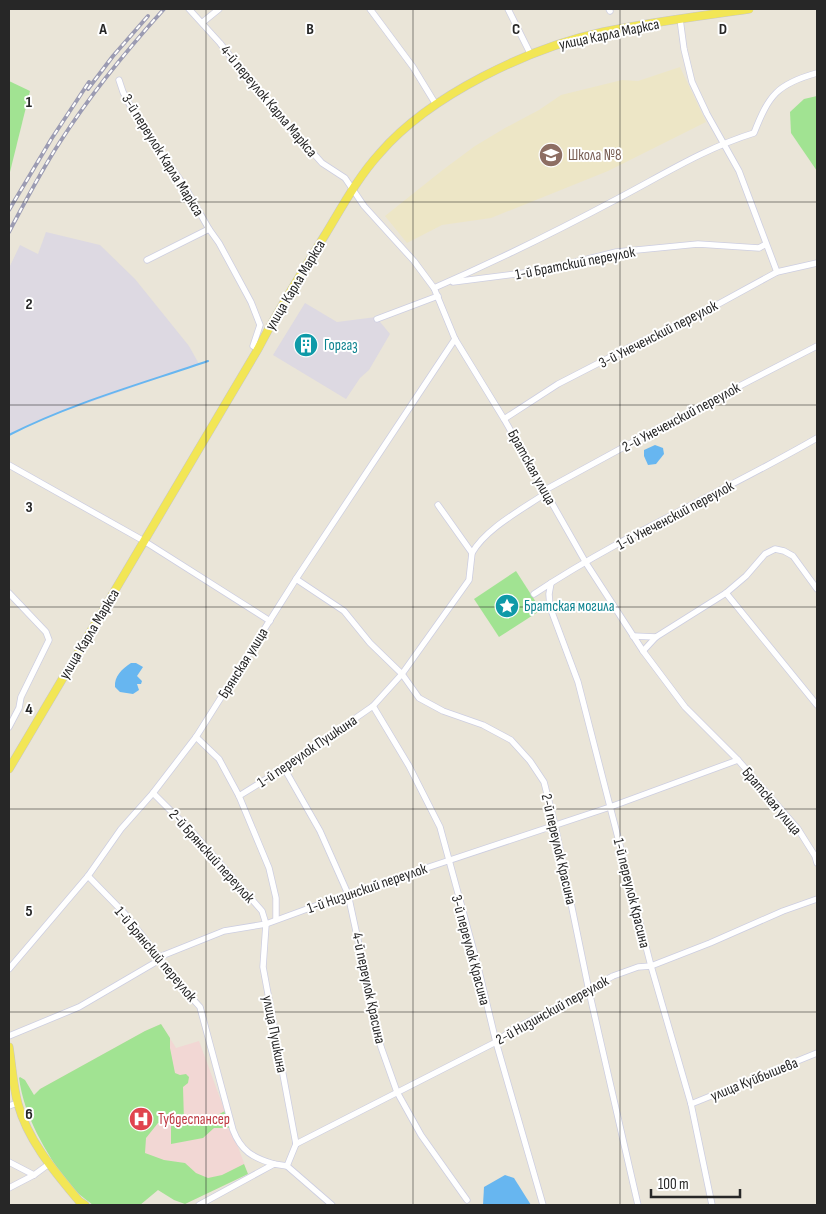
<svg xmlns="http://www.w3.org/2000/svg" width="826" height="1214" viewBox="0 0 826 1214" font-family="'Sofia Sans Condensed',sans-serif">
<rect width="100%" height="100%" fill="#eae5d8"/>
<g fill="#ddd9e2">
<path d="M 46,232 L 100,245 L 135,279 L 189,346 L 199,364 L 34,422 L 9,435 L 9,268 L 20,245 L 38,254 Z"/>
<path d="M 305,303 L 337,322 L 376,317 L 390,334 L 369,370 L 360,378 L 346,399 L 273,355 Z"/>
</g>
<path fill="#ede6c6" d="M 680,67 L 706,122 L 608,171 L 491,218 L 442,225 L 407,243 L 385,216 L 444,169 L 475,146 L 505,128 L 539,110 L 561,95 L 622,80 L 638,81 Z"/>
<path fill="#f2d7d4" d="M 161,1024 L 176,1048 L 199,1041 L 248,1174 L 185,1204 L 158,1190 L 140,1205 L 40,1089 L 145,1031 Z"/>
<g fill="#a1e392">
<path d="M 9,81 L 30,91 L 9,176 Z"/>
<path d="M 817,96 L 817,171 L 791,133 L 790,112 L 804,99 Z"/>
<path d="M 516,571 L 541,610 L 499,637 L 474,599 Z"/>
<path d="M 161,1024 L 170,1038 L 170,1048 L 175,1073 L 180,1075 L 186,1074 L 189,1077 L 188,1083 L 183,1087 L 184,1121 L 208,1120 L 225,1111 L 231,1128 L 214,1128 L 203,1138 L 171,1144 L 171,1125 L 158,1123 L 146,1138 L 145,1153 L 164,1160 L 185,1163 L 196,1173 L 208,1178 L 222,1175 L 244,1164 L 248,1174 L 185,1204 L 174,1200 L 158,1190 L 140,1205 L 93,1205 C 84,1198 74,1191 67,1182 C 45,1151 24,1116 19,1078 L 20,1077 L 25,1080 L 34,1095 L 40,1089 L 145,1031 Z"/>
</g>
<g fill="#67b6f0">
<path d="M 655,445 L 663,448 L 664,454 L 656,464 L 648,465 L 644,456 L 644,450 Z"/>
<path d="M 131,663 L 136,663 L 143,667 L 137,676 L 142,681 L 141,684 L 137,684 L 139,690 L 133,694 L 120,692 L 115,687 C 114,676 122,669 131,663 Z"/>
<path d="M 505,1175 L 514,1178 L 531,1205 L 483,1205 L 484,1187 Z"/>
</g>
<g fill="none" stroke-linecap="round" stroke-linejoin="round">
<path stroke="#67b6f0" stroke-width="2" d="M 9,435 C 72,403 141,384 208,361"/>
<g stroke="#cdcee1" stroke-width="7">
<g id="minor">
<path d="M 189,9 L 220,43 L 250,82 L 322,163 L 345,178 L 364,206 L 414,261 L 434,288 L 455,339 L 504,419 L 586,563 L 643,651 L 685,707 L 738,760 L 798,829 L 815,856 L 817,863"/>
<path d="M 370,9 L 413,67 L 435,103"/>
<path d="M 508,9 L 531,55"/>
<path d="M 609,9 L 610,11"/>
<path d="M 680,19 L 684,49 L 692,82 L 707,114 L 739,171 L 777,272"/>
<path d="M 203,22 L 219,9"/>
<path d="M 119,80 L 123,92 L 133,111 L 185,187 L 209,229 L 219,243 L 251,302 L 260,325 L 253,346 L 258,349"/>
<path d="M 147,260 L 209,229"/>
<path d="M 453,282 L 539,271 L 616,252 L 698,244 L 759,248 L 766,244"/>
<path d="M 434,288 C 496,261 557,231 617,199 C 661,176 705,148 754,133 C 769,95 777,84 817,73"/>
<path d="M 377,319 L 438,296"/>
<path d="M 504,419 L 558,384 L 628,348 L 702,313 L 777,272 L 817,263"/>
<path d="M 9,465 L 144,541 L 270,621"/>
<path d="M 545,490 L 666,424 L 817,346"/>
<path d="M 472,553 C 486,528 523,509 546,493"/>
<path d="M 296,579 L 344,611 L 370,643 L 402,674 L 419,698 L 443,711 L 483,725 L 511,740 L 530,761 L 544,782 L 555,825 L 589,991 L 638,1205"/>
<path d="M 551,583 L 549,594 L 550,607 L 578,682 L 651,966 L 691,1104 L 712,1205"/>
<path d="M 9,593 L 46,632 L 49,640 L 21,697 L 19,708 L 9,727"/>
<path d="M 726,593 L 817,705"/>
<path d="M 534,594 C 624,534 724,492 817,438"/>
<path d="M 633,636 L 656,637"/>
<path d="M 643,651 L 656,637 L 726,593 L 746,576 L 765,554 L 775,549 L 784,551 L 793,556 L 817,589"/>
<path d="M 373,706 L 409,766 L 440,827 L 477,963 L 496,1042 L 543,1205"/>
<path d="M 196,737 L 219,759 L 239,796 L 269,868 L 276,898 L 276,919"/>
<path d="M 284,768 L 320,831 L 348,894 L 381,1047 L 397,1092 L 421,1135 L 467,1200"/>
<path d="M 153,793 L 195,835 L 262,911 L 266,924 L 263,967 L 296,1144"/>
<path d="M 239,796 L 284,768 L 373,706 L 402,674 L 469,580 L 472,553 L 438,505"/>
<path d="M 88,876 L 125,914 L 159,957 L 169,973 L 200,1007 L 233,1130 C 241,1151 253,1158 274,1164"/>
<path d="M 9,969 L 88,876 L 121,829 L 153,793 L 196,737 L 296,579 L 455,339"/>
<path d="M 9,1036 L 79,1007 L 156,962 L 159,957 L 224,931 L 266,924 L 348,894 L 610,807 L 738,760"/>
<path d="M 691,1104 L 817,1053"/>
<path d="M 9,1106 L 17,1103"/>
<path d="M 296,1144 L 496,1042 L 512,1030 L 589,991 L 598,984 L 613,976 L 638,967 L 651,966 L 710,943 L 783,911 L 817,899"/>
<path d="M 9,1162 L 34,1175"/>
<path d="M 287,1166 L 332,1205"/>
<path d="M 9,1188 L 34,1175 L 49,1164"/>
<path d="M 199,1205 L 274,1164 L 287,1166 L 296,1144"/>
</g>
</g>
<g stroke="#c7c7c7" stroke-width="9">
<g id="major">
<path d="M 9,769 L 258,349 C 278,310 302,272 325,235 C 342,207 358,177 380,153 C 430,95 529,48 603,32 C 651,22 701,16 749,9"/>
<path d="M 9,1047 C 12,1066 13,1086 18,1104 C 28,1141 55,1172 79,1201 L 85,1205"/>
</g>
</g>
<use href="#minor" stroke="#fff" stroke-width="5.5"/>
<use href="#major" stroke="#f2e655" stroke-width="8"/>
<g stroke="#9b9bb2" stroke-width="4">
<g id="rail">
<path d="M 88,89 L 113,56 L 148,16"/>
<path d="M 9,210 L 52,138 L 89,82"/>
<path d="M 9,232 C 25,202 41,171 60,142 C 90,95 126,51 164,9"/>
</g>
</g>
<use href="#rail" stroke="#fff" stroke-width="2" stroke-dasharray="5.5" stroke-linecap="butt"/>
</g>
<path fill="none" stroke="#272727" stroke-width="1" stroke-opacity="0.55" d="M 206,9 L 206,1205M 413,9 L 413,1205M 620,9 L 620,1205M 9,202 L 817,202M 9,405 L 817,405M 9,607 L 817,607M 9,809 L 817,809M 9,1012 L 817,1012"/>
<defs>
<g id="school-disc" transform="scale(1.25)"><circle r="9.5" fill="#8d6e63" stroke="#fff"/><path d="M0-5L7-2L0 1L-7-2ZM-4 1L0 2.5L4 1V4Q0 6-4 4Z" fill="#fff"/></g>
<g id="building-disc" transform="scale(1.25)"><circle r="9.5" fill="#0f9aa8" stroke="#fff"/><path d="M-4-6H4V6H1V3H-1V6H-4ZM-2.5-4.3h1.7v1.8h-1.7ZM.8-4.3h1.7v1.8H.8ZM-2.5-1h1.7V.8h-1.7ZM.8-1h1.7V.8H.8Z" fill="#fff"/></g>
<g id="sight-disc" transform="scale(1.25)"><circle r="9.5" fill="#0f9aa8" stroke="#fff"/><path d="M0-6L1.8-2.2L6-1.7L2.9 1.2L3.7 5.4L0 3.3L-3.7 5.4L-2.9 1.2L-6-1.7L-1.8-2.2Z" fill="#fff"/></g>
<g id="hospital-disc" transform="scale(1.25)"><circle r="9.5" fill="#e0444e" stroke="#fff"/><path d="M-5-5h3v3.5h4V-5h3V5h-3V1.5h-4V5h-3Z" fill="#fff"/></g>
</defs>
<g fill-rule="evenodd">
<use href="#school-disc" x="551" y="155"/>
<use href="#building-disc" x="306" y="345"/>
<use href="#sight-disc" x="507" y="606"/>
<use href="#hospital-disc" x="141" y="1119"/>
</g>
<g text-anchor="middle" stroke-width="4" stroke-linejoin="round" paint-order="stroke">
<g font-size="15" fill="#272727" stroke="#fff">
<text transform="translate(609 34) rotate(-12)" y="5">улица Карла Маркса</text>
<text transform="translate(269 101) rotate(50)" y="5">4-й переулок Карла Маркса</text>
<text transform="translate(163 155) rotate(58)" y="5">3-й переулок Карла Маркса</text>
<text transform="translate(575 263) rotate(-11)" y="5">1-й Братский переулок</text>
<text transform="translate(295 285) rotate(-59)" y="5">улица Карла Маркса</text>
<text transform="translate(658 334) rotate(-27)" y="5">3-й Унеченский переулок</text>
<text transform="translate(681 417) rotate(-28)" y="5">2-й Унеченский переулок</text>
<text transform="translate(532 467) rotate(61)" y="5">Братская улица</text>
<text transform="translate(675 515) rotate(-28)" y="5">1-й Унеченский переулок</text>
<text transform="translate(89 634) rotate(-59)" y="5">улица Карла Маркса</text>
<text transform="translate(243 663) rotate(-58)" y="5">Брянская улица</text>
<text transform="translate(307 751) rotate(-34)" y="5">1-й переулок Пушкина</text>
<text transform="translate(772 801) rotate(50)" y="5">Братская улица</text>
<text transform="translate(559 849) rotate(77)" y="5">2-й переулок Красина</text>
<text transform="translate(212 856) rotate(48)" y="5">2-й Брянский переулок</text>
<text transform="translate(367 888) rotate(-19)" y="5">1-й Низинский переулок</text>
<text transform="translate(632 893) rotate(76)" y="5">1-й переулок Красина</text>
<text transform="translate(471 950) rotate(75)" y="5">3-й переулок Красина</text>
<text transform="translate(156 954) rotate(50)" y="5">1-й Брянский переулок</text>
<text transform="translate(369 988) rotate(78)" y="5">4-й переулок Красина</text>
<text transform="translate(552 1010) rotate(-29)" y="5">2-й Низинский переулок</text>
<text transform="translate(275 1034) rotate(79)" y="5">улица Пушкина</text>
<text transform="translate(754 1079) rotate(-22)" y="5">улица Куйбышева</text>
</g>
<g font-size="15" fill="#785e54" stroke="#fff" text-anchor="start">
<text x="568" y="160">Школа №8</text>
</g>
<g font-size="15" fill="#0d838f" stroke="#fff" text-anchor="start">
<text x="324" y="350">Горгаз</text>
<text x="524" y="611">Братская могила</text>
</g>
<g font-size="15" fill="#be3a42" stroke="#fff" text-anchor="start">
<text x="158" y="1124">Тубдеспансер</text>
</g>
</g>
<g font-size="16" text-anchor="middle" font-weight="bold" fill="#272727" stroke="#fff" stroke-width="4" stroke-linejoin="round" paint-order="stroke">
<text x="103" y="34">A</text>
<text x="310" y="34">B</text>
<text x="516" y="34">C</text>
<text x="723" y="34">D</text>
<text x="29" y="107">1</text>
<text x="29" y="309">2</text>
<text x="29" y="512">3</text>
<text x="29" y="714">4</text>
<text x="29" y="916">5</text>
<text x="29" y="1119">6</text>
</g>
<rect width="826" height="1214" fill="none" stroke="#272727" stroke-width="20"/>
<path d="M651 1189v8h89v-8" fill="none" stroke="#272727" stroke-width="2.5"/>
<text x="658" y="1189" font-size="15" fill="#272727" stroke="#ffffff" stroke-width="4" paint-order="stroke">100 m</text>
</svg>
